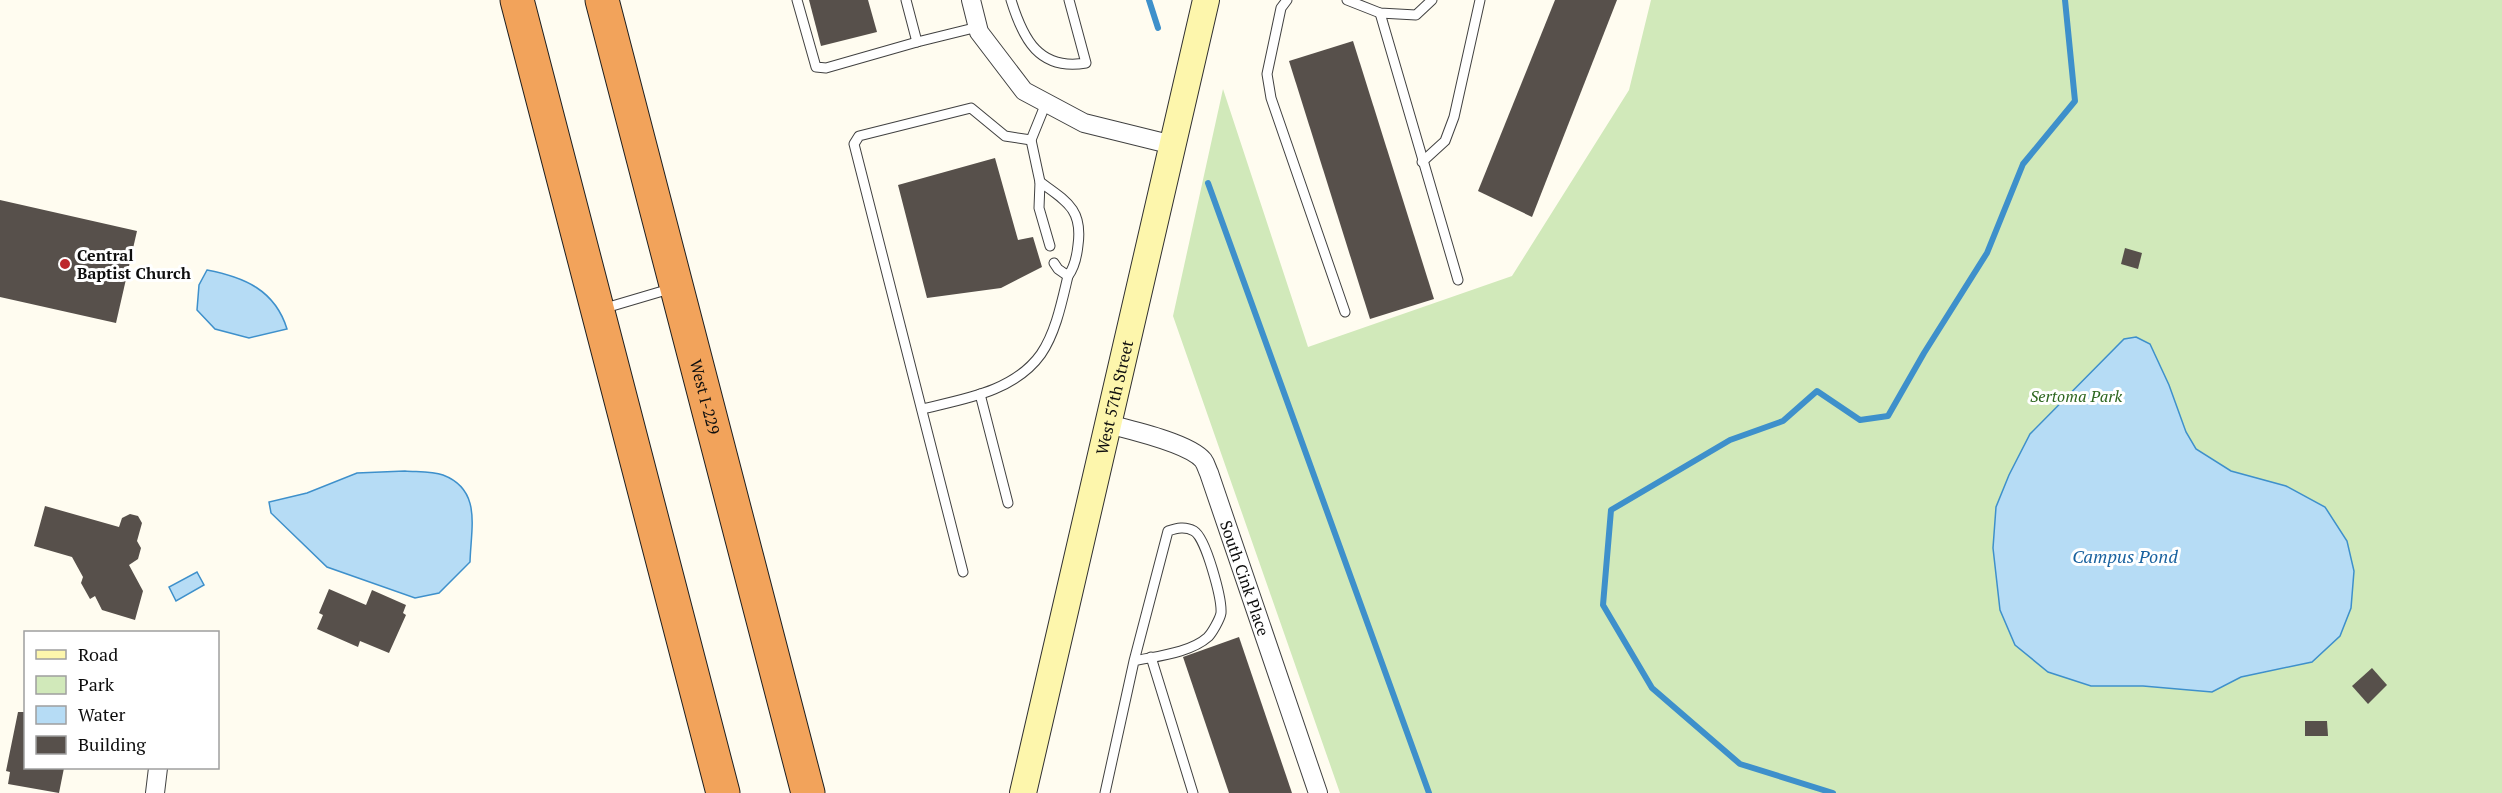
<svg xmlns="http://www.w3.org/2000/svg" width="2502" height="793" viewBox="0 0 2502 793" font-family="'PT Serif',serif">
<rect width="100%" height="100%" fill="#fffcf0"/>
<path fill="#d1e9ba" d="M 1651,0 L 2502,0 L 2502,793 L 1340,793 L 1173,316 L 1223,89 L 1308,347 L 1512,276 L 1629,90 Z"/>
<g fill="#b6dcf5" stroke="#3e90cb" stroke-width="1.5">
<path d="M 207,270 C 244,277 275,290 287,329 L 249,338 L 215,329 L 197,310 L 199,285 Z"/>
<path d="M 2136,337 L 2150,344 L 2169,385 L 2186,432 L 2196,449 L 2231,471 L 2286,486 L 2325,507 L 2347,541 L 2354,571 L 2351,608 L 2340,636 L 2312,662 L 2241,677 L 2212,692 L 2143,686 L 2091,686 L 2048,672 L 2015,645 L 2000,610 L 1993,548 L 1996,507 L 2009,475 L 2030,434 L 2124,339 Z"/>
<path d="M 405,471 C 417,472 432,471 443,475 C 482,490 471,527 470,562 L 439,593 L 415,598 L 327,567 L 271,513 L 269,502 L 307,493 L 357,473 Z"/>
<path d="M 197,572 L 204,585 L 176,601 L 169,587 Z"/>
</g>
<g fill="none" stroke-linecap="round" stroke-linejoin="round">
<g stroke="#3e90cb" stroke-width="6">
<path d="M 1149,0 L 1158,28"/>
<path d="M 1208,183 L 1429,793"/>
<path d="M 1833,793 L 1740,764 L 1652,688 L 1603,605 L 1611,510 L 1730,440 L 1783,421 L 1817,391 L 1860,420 L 1888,416 L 1924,353 L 1987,253 L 2023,164 L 2075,101 L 2065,0"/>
</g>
</g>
<g fill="#57504b">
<path d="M 809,0 L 868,0 L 877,32 L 821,46 Z"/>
<path d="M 1555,0 L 1617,0 L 1532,217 L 1478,191 Z"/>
<path d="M 1353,41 L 1434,299 L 1370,319 L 1289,61 Z"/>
<path d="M 995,158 L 1018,240 L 1033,237 L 1042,267 L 1001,288 L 927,298 L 898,185 Z"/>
<path d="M 0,200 L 137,231 L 116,323 L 0,297 Z"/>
<path d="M 2125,248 L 2142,253 L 2138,269 L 2121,264 Z"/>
<path d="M 45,506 L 119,527 L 122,518 L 130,514 L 138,516 L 142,523 L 137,541 L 141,548 L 138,559 L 129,565 L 143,591 L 135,620 L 102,610 L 95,596 L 90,599 L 81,583 L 83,577 L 72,557 L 34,546 Z"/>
<path d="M 329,589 L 366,605 L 372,590 L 406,605 L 403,613 L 406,615 L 389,653 L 360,641 L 358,647 L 317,629 L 323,615 L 319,613 Z"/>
<path d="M 1239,637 L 1292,793 L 1229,793 L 1183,657 Z"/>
<path d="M 2372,668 L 2387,685 L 2368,704 L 2352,686 Z"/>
<path d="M 18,712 L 26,712 L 26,768 L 64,768 L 59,793 L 8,784 L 10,772 L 6,771 Z"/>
<path d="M 2305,721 L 2327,721 L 2328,736 L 2305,736 Z"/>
</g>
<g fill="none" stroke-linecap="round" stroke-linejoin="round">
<g stroke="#414141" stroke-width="11">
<g id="service">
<path d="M 797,0 L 816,67 L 826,68 L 917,42"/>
<path d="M 906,0 L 917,42 L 978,27"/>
<path d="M 1011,0 C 1023,39 1039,71 1086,63 L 1069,0"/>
<path d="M 1287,0 L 1281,8 L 1267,74 L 1271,98 L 1345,312"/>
<path d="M 1347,0 L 1380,13 L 1416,15 L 1432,0"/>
<path d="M 1380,13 L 1458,280"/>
<path d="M 1031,140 L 1040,182"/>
<path d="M 1422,162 L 1445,141 L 1454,117 L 1480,0"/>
<path d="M 1050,246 L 1039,208 L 1040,182 C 1066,201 1083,209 1078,245 C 1077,255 1074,268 1068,276 L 1058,269 L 1054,263"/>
<path d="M 602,309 L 673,288"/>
<path d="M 980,394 L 1008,503"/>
<path d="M 922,409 C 963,399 1014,392 1041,354 C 1056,332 1062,301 1068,276"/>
<path d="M 963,572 L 854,144 L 859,136 L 971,108 L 1005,136 L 1031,140 L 1046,103"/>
<path d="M 1151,657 L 1193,793"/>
<path d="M 1105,793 L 1134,661 L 1168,531 C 1177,528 1185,526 1194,531 C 1206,538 1222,599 1221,613 C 1220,619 1212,633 1208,637 C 1190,653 1157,656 1134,661"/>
</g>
</g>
<g stroke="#414141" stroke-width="20">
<g id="minor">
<path d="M 971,0 L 979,32 L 1024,91 L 1084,123 L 1173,145"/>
<path id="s1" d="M 1108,424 C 1131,430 1189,443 1203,460 C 1206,464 1207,469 1209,473 L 1318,793"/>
<path d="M 155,793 L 158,768"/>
</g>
</g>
<g stroke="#303030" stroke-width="28">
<g id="secondary">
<path id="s2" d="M 1023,793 L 1206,0"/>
</g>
</g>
<g stroke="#1f1f1f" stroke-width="35">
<g id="motorway">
<path d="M 517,0 L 723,793"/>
<path id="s3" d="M 602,0 L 808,793"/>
</g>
</g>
<use href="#service" stroke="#fff" stroke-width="9"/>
<use href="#minor" stroke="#fff" stroke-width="18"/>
<use href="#secondary" stroke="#fdf6ac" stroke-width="26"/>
<use href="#motorway" stroke="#f2a35b" stroke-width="33"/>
</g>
<circle fill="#bd282c" stroke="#fff" stroke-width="2" cx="65" cy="264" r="6"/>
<g text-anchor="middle" stroke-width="6" stroke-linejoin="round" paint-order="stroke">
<g font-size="16" font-weight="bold" fill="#0e0e0e" stroke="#fff" text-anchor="start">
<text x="77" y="261">Central<tspan x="77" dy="18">Baptist Church</tspan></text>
</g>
<g font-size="16" font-style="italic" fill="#2d661f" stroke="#fff">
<text x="2076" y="402">Sertoma Park</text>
</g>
<g font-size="16" fill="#0e0e0e" stroke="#fff">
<text dy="6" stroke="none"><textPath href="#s3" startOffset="410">West I-229</textPath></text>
<text dy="6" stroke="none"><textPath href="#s2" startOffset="406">West 57th Street</textPath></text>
<text dy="6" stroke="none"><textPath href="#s1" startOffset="228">South Cink Place</textPath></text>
</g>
<g font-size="18" font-style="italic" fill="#19629f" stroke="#fff">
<text x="2125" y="563">Campus Pond</text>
</g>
</g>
<rect x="24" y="631" width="195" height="138" fill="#ffffff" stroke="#9f9f9f" stroke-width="1.5"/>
<rect x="36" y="650" width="30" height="9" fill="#fdf6ac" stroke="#9f9f9f" stroke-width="1.5"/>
<text x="78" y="661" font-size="18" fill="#0e0e0e">Road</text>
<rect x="36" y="676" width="30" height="18" fill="#d1e9ba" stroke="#9f9f9f" stroke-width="1.5"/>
<text x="78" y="691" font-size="18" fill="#0e0e0e">Park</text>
<rect x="36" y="706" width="30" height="18" fill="#b6dcf5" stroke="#9f9f9f" stroke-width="1.5"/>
<text x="78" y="721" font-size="18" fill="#0e0e0e">Water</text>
<rect x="36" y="736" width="30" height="18" fill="#57504b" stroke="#9f9f9f" stroke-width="1.5"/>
<text x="78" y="751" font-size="18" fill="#0e0e0e">Building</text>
</svg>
